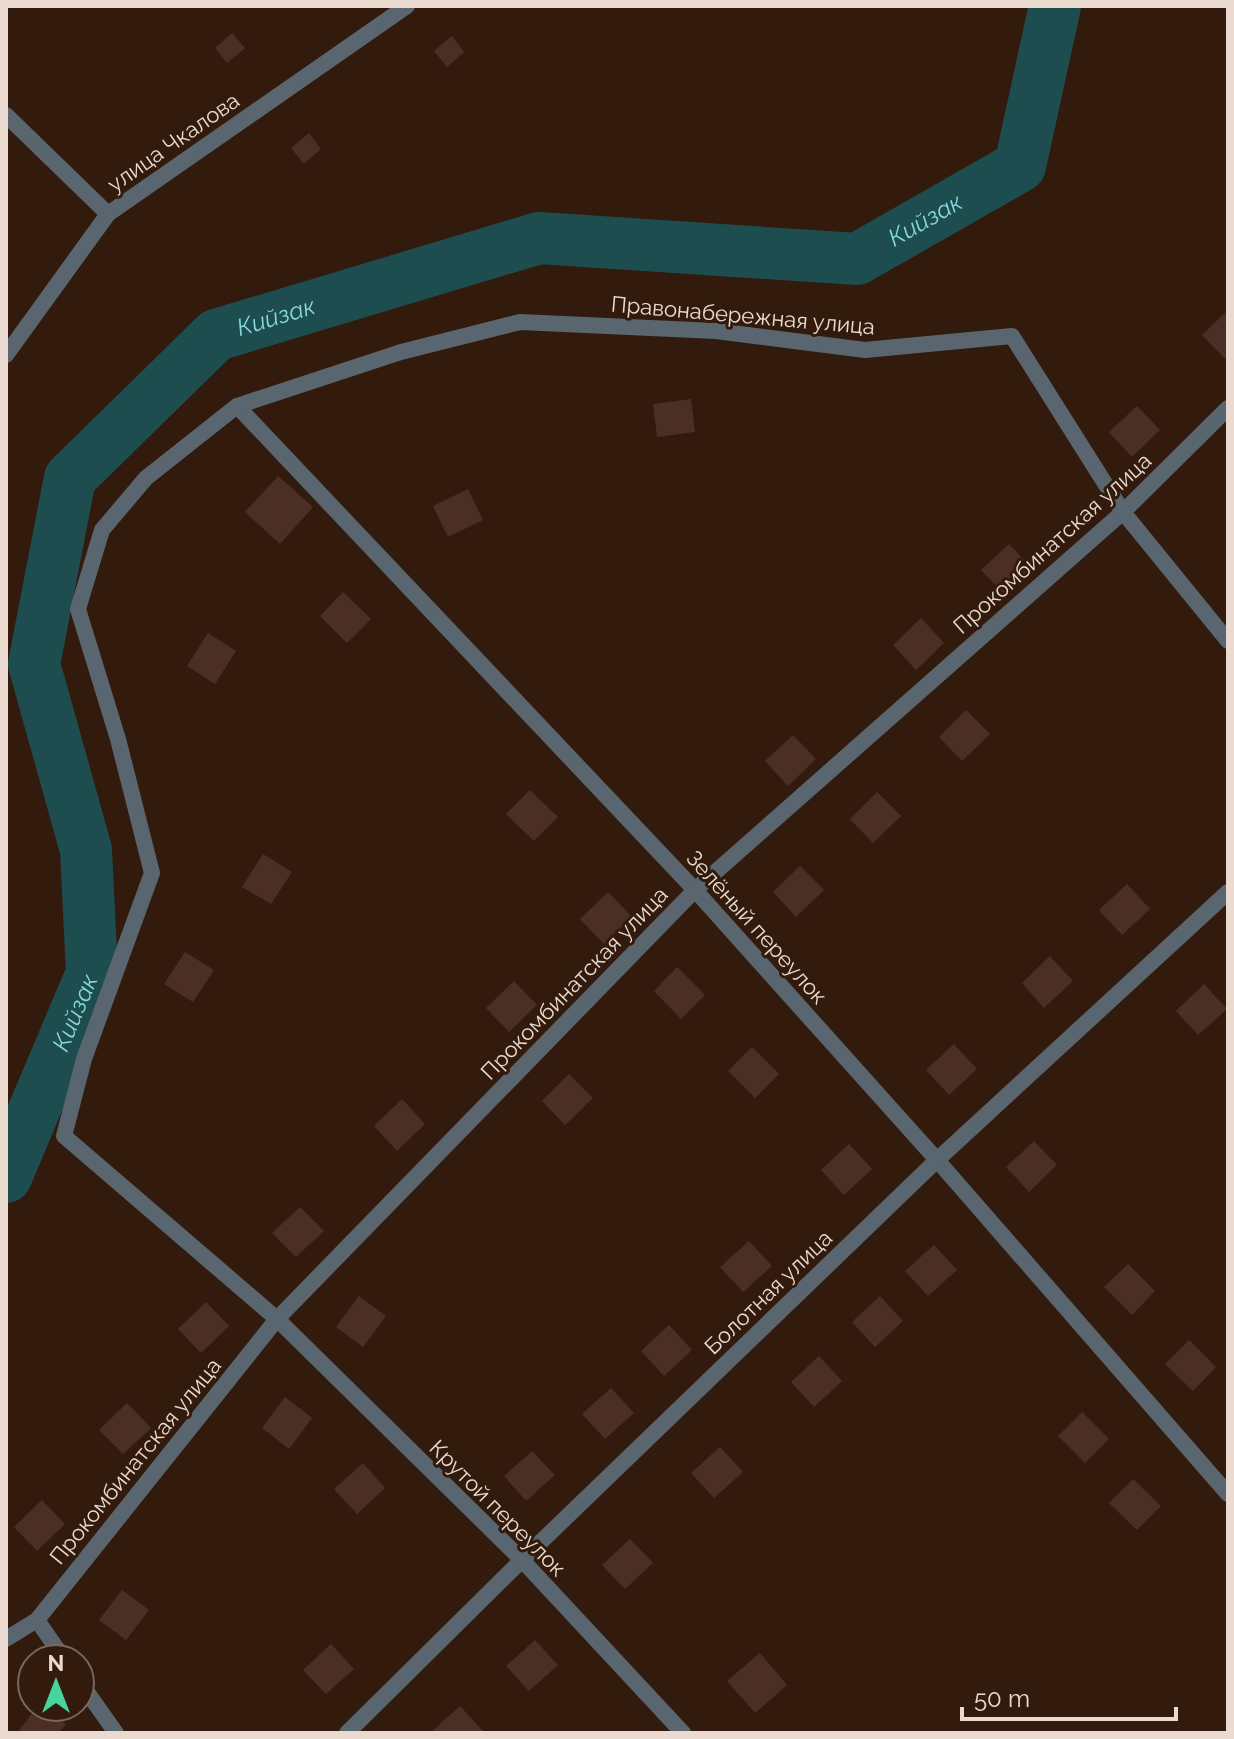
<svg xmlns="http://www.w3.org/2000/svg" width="1234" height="1739" viewBox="0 0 1234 1739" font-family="Raleway,sans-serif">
<rect width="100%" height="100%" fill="#321b0c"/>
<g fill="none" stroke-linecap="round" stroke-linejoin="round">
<path stroke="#1e4d4f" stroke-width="52" id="s1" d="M 6,1177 L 92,973 L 86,850 L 34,664 L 70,478 L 216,335 L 539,238 L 857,259 L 1020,166 L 1055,6"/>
</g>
<g fill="#4b2f26">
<path d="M 232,33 L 245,48 L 227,63 L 215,48 Z"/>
<path d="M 452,36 L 464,52 L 447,67 L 434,51 Z"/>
<path d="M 309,133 L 321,149 L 304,164 L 291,148 Z"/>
<path d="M 1228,310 L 1228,357 L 1225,359 L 1202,335 Z"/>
<path d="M 691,399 L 695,432 L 657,437 L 653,404 Z"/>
<path d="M 1137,406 L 1160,430 L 1132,457 L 1109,432 Z"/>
<path d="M 278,476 L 313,507 L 280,544 L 245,512 Z"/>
<path d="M 468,489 L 483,520 L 448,537 L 433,506 Z"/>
<path d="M 1009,544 L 1032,568 L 1004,594 L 981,570 Z"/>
<path d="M 343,592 L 371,619 L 347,643 L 320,616 Z"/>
<path d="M 921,618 L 944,643 L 916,670 L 893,645 Z"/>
<path d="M 208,633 L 236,651 L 215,684 L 187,666 Z"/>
<path d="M 966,710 L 990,734 L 962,761 L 939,737 Z"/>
<path d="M 793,735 L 816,759 L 788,786 L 765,761 Z"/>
<path d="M 530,790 L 558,817 L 534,841 L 506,814 Z"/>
<path d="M 877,792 L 901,816 L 873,843 L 850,819 Z"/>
<path d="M 263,854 L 292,872 L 271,904 L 242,887 Z"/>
<path d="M 800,866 L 824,890 L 796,917 L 773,892 Z"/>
<path d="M 1127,884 L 1150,909 L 1122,935 L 1099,910 Z"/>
<path d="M 608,892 L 632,917 L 604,944 L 580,919 Z"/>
<path d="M 185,952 L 214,970 L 193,1002 L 164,984 Z"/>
<path d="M 1050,956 L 1073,981 L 1044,1008 L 1022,983 Z"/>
<path d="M 677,967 L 705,995 L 681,1019 L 654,991 Z"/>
<path d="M 514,981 L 537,1005 L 509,1032 L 486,1008 Z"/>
<path d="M 1204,984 L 1227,1009 L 1198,1035 L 1176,1011 Z"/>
<path d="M 954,1044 L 977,1069 L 949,1095 L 926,1070 Z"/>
<path d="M 752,1047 L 779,1074 L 755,1098 L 728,1071 Z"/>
<path d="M 569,1074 L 593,1098 L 565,1125 L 542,1101 Z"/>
<path d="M 402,1099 L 425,1124 L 397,1151 L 374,1126 Z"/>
<path d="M 1034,1141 L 1057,1165 L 1029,1192 L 1006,1167 Z"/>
<path d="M 849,1144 L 872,1169 L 844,1195 L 821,1170 Z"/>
<path d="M 300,1207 L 324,1231 L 296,1257 L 272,1233 Z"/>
<path d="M 749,1241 L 772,1266 L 743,1292 L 720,1267 Z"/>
<path d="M 934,1245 L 957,1270 L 928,1296 L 905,1271 Z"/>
<path d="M 1128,1264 L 1155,1291 L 1132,1315 L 1104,1287 Z"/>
<path d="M 359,1296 L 386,1316 L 363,1347 L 336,1327 Z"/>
<path d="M 880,1296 L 903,1321 L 875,1347 L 852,1322 Z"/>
<path d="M 206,1302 L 229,1326 L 201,1353 L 178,1329 Z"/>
<path d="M 669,1325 L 692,1350 L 664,1376 L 641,1351 Z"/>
<path d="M 1189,1340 L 1216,1367 L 1193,1391 L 1165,1364 Z"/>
<path d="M 819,1356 L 842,1381 L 814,1407 L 791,1382 Z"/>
<path d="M 611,1388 L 634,1413 L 605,1439 L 582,1414 Z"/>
<path d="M 285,1397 L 312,1418 L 289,1449 L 262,1428 Z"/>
<path d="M 127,1403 L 151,1428 L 123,1454 L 99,1430 Z"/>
<path d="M 1082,1412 L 1109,1439 L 1085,1463 L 1058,1436 Z"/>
<path d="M 720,1447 L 743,1472 L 714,1498 L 691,1473 Z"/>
<path d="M 532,1451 L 555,1475 L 526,1501 L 504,1476 Z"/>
<path d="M 363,1463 L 385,1488 L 357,1514 L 334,1489 Z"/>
<path d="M 1133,1479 L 1161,1506 L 1137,1530 L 1109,1503 Z"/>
<path d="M 42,1500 L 65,1524 L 37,1551 L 14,1527 Z"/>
<path d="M 630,1539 L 653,1563 L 625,1589 L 602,1565 Z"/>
<path d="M 122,1590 L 149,1610 L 126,1640 L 99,1620 Z"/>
<path d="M 535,1640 L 558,1665 L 529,1691 L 506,1666 Z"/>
<path d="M 331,1644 L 354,1669 L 326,1694 L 303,1670 Z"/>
<path d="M 760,1653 L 787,1685 L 755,1713 L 727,1681 Z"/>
<path d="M 460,1706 L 483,1731 L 480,1733 L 430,1733 Z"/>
<path d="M 37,1707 L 44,1707 L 66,1724 L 59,1733 L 17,1733 Z"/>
</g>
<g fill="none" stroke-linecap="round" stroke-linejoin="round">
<g stroke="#596670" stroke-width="16">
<path d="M 6,115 L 108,214"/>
<path d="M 6,355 L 108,214 L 407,6"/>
<path d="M 237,406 L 695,890 L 937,1160 L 1228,1494"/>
<path d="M 37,1620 L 64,1659"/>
<path d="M 6,1639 L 37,1620 L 277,1319 L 695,890 L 1123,512 L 1228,408"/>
<path d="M 80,1682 L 116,1733"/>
<path d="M 347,1733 L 522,1560 L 937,1160 L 1228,892"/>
<path d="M 683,1733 L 522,1560 L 277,1319 L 64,1136 L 84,1059 L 152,873 L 118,739 L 78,609 L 102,530 L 146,478 L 237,406 L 401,352 L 520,322 L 716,331 L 865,350 L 1012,336 L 1123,512 L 1228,641"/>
</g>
</g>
<g text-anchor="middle" stroke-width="6" stroke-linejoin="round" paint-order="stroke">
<g font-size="22" fill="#eadad0" stroke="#321b0c">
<text transform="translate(173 142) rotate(-35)" y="8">улица Чкалова</text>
<text transform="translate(743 315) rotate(5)" y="8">Правонабережная улица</text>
<text transform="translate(1052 543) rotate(-42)" y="8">Прокомбинатская улица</text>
<text transform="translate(757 927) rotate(48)" y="8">Зелёный переулок</text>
<text transform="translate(574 983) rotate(-46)" y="8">Прокомбинатская улица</text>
<text transform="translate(768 1292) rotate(-44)" y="8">Болотная улица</text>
<text transform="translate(135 1461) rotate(-51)" y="8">Прокомбинатская улица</text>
<text transform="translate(498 1508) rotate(45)" y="8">Крутой переулок</text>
</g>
<g font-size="24" font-style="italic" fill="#86d8dd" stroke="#321b0c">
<text dy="8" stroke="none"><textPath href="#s1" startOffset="1666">Кийзак</textPath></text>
<text dy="8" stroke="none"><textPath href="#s1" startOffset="994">Кийзак</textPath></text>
<text dy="8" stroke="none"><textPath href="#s1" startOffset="178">Кийзак</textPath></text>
</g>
</g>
<rect width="1234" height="1739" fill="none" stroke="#eadad0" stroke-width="16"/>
<g transform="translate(56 1683)"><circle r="38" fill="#321b0c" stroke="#7c675a" stroke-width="2"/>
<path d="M0-6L14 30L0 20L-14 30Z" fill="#48d49d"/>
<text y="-12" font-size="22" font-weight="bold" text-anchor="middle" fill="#eadad0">N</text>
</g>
<path d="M962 1707v12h214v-12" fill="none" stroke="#eadad0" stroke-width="4"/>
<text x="974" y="1707" font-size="24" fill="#eadad0" stroke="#321b0c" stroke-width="6" paint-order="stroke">50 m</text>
</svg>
